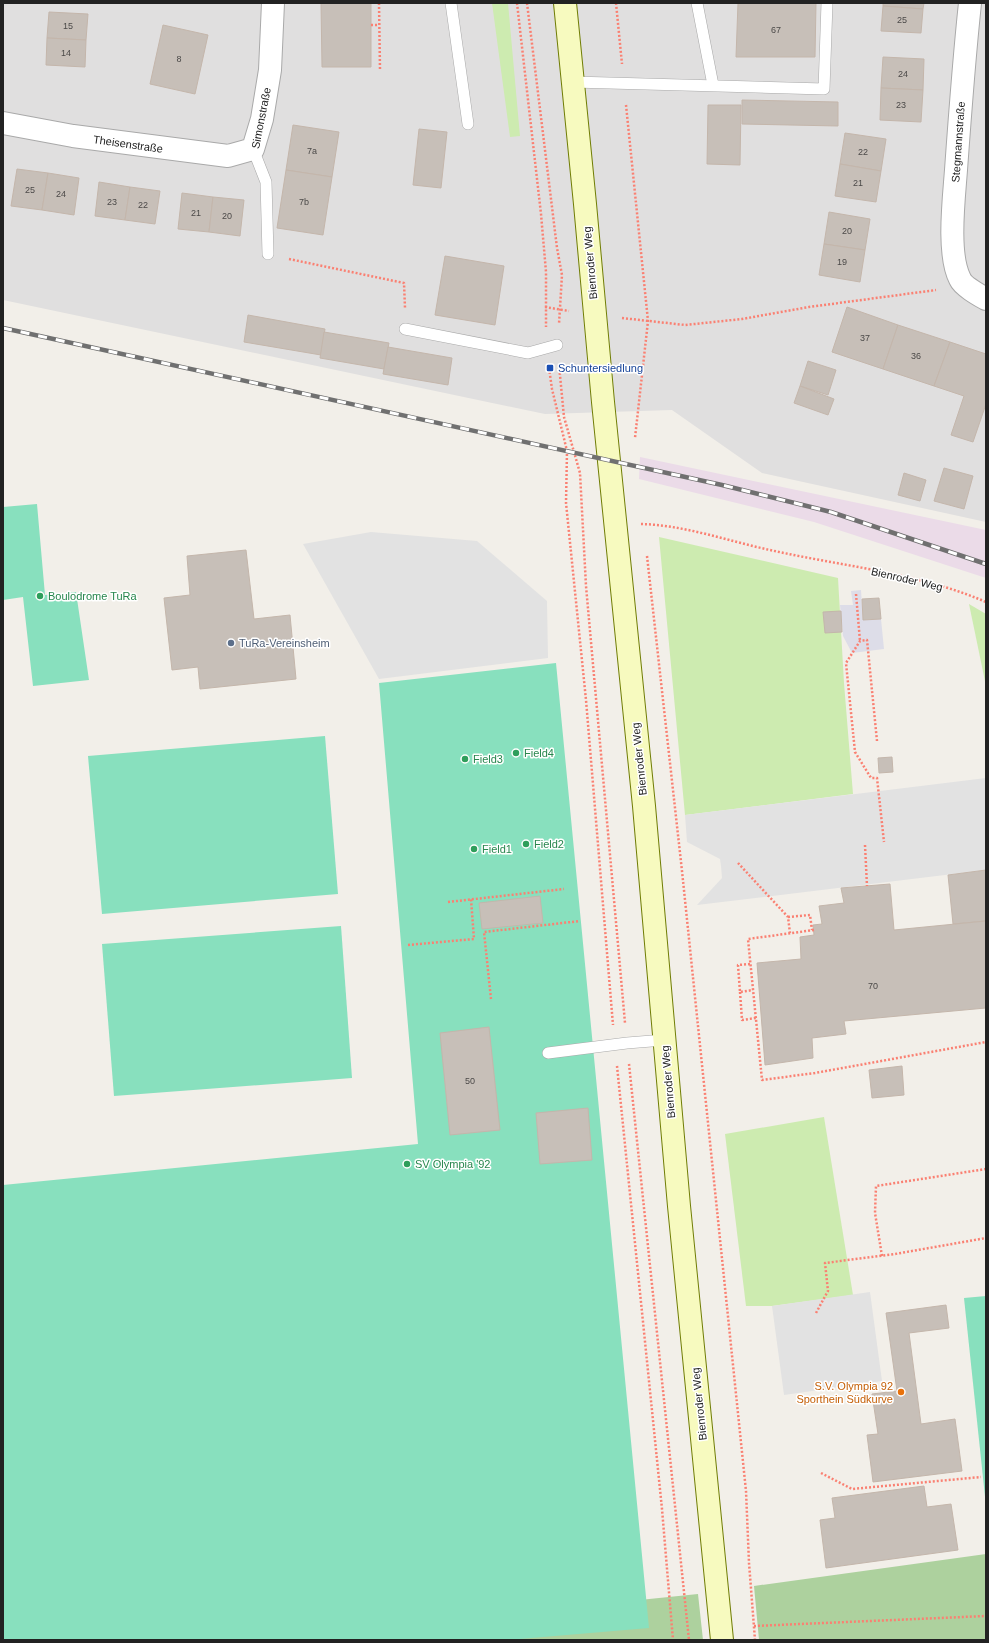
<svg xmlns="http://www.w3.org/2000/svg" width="989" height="1643" viewBox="0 0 989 1643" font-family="Arial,sans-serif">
<rect width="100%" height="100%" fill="#f2efe9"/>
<path fill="#e0dfdf" d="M 3,3 L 986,3 L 986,522 L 762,473 L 672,410 L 545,414 L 3,300 Z"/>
<path fill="#ebdbe8" d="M 640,457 L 986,530 L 986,578 L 814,522 L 639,479 Z"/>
<g fill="#cdebb0">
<path d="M 492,3 L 508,3 L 520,136 L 510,137 Z"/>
<path d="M 659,537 L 838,578 L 844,683 L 853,794 L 685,815 Z"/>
<path d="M 969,604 L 986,614 L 986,686 Z"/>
<path d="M 824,1117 L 853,1295 L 772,1306 L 746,1306 L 725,1134 Z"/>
</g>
<g fill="#add19e">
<path d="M 986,1554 L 986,1640 L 759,1640 L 754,1586 Z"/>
<path d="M 698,1594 L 703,1640 L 216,1640 L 581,1606 Z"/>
</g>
<g fill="#88e0be">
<path d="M 37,504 L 45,595 L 76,592 L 89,680 L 33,686 L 23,597 L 3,600 L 3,507 Z"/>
<path d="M 556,663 L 649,1628 L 508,1640 L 3,1640 L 3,1185 L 418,1144 L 379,683 Z"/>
<path d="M 325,736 L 338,894 L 102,914 L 88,756 Z"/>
<path d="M 341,926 L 352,1078 L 114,1096 L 102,944 Z"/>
<path d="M 986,1296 L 986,1506 L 964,1298 Z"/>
</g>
<g fill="#e2e2e2">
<path d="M 371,532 L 477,541 L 547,601 L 548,658 L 379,679 L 303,544 Z"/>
<path d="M 986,778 L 986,870 L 697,905 L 722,878 L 721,866 L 720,859 L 687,842 L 685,815 Z"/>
<path d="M 870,1292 L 882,1381 L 784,1395 L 772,1306 Z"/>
</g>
<path fill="#dddde8" d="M 861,590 L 863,620 L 881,619 L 884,649 L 852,653 L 843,636 L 840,605 L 853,605 L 851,591 Z"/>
<g fill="#c7bfb8" stroke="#c4b6ab">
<path d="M 321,3 L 371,3 L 371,67 L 322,67 Z"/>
<path d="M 738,3 L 816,3 L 815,57 L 736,57 Z"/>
<path d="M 883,3 L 924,3 L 923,9 L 883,6 Z"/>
<path d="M 883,6 L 923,9 L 921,33 L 881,31 Z"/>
<path d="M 49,12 L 88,14 L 86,40 L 47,38 Z"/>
<path d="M 163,25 L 208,35 L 195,94 L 150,84 Z"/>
<path d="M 47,38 L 86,40 L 85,67 L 46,65 Z"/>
<path d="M 883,57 L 924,59 L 923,90 L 881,88 Z"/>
<path d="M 881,88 L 923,90 L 921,122 L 880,120 Z"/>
<path d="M 742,100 L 838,102 L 838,126 L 742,124 Z"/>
<path d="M 708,105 L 741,105 L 740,165 L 707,164 Z"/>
<path d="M 293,125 L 339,132 L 332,177 L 286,170 Z"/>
<path d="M 419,129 L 447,132 L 441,188 L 413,185 Z"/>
<path d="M 845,133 L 886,139 L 881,171 L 840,164 Z"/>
<path d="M 840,164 L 881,171 L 876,202 L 835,196 Z"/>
<path d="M 17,169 L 48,173 L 42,210 L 11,206 Z"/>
<path d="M 286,170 L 332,177 L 323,235 L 277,228 Z"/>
<path d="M 48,173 L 79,178 L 74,215 L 42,210 Z"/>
<path d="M 99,182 L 130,187 L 125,220 L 95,216 Z"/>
<path d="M 130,187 L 160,191 L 155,224 L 125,220 Z"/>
<path d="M 182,193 L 213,197 L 209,232 L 178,229 Z"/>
<path d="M 213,197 L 244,200 L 240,236 L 209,232 Z"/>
<path d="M 829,212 L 870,219 L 865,250 L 824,244 Z"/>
<path d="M 824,244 L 865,250 L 860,282 L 819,275 Z"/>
<path d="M 445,256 L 504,266 L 495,325 L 435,315 Z"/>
<path d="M 847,307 L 898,325 L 883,369 L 832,352 Z"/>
<path d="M 248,315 L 325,329 L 321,355 L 244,342 Z"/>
<path d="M 898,325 L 950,342 L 934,386 L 883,369 Z"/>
<path d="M 324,332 L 389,343 L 384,369 L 320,358 Z"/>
<path d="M 950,342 L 986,354 L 986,404 L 973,442 L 951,435 L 964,396 L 934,386 Z"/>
<path d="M 388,347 L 452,358 L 448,385 L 383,374 Z"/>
<path d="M 808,361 L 836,370 L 828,395 L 800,386 Z"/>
<path d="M 800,386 L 834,399 L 828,415 L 794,403 Z"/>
<path d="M 944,468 L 973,476 L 964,509 L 934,501 Z"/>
<path d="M 904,473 L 926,480 L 920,501 L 898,495 Z"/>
<path d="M 246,550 L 254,619 L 290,615 L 296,679 L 200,689 L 198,667 L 172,670 L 164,598 L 190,595 L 187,556 Z"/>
<path d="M 879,598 L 881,619 L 863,620 L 862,599 Z"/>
<path d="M 841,611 L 842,632 L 825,633 L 823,612 Z"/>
<path d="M 892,757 L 893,772 L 879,773 L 878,758 Z"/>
<path d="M 986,870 L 986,921 L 953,924 L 948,875 Z"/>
<path d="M 890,884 L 894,930 L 986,921 L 986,1008 L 844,1021 L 846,1034 L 812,1038 L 813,1058 L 765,1065 L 757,963 L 801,959 L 800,937 L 814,935 L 813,925 L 822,924 L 819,906 L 844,903 L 841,888 Z"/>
<path d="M 540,896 L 543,923 L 482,929 L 479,903 Z"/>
<path d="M 489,1027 L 500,1130 L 450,1135 L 440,1033 Z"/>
<path d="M 902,1066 L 904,1095 L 872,1098 L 869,1070 Z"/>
<path d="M 588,1108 L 592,1160 L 540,1164 L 536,1113 Z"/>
<path d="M 946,1305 L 949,1328 L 909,1333 L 921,1424 L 955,1419 L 962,1471 L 873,1482 L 867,1435 L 878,1434 L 872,1394 L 897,1391 L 886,1313 Z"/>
<path d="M 924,1486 L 927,1507 L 951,1504 L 958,1550 L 826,1568 L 820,1520 L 835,1518 L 832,1498 Z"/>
</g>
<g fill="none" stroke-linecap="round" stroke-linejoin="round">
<g stroke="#a9a9a9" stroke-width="12">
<g id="service">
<path d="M 451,3 L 468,124"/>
<path d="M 697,3 L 713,85"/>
<path d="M 573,82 L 824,89 L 827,3"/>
<path d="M 253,149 L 266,182 L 268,254"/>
<path d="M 405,329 L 528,353 L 557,345"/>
<path d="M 548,1053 L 627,1043 L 664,1040"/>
</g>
</g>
<g stroke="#a9a9a9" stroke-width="24">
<g id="minor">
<path d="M 970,3 C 964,59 960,114 956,170 C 954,198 947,254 960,279 C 963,286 979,295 986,299"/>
<path d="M 3,123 L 73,136 L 228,156 L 253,149 L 262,119 L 270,70 L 273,3"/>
</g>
</g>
<g stroke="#707d05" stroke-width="24">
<path id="secondary" d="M 565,3 L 585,204 L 603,402 L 644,806 L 679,1206 L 722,1640"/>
</g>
<g stroke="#fa8072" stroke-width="2.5" stroke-dasharray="2 2" stroke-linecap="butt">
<path d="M 379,3 L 380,70"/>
<path d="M 517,3 L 541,214 L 546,272 L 546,327"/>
<path d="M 527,3 L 557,248 L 562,275 L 559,324"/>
<path d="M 616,3 L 622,64"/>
<path d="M 371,25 L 379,25"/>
<path d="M 626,105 L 648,321 L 635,438"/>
<path d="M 289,259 L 404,283 L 405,308"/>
<path d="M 545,307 L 569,311"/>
<path d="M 622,318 L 685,325 L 742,319 L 809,307 L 936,290"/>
<path d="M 559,365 L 564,417 L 580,473 L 586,586 L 625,1023"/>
<path d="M 549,368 L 552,389 L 567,451 L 566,503 L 586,700 L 613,1025"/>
<path d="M 641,524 C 684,525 728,541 770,550 C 841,566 919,573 986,602"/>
<path d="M 647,556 L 682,871 L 746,1491 L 749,1563 L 755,1640"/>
<path d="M 856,594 L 860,641"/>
<path d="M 877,741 L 867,640 L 860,641 L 846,663 L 855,752 L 871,778 L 877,778 L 884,842"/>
<path d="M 865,845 L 867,886"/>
<path d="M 738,863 L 788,917 L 790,933"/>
<path d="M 448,902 L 564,889"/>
<path d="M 788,917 L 810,915 L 812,930"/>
<path d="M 814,930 L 748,939 L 762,1080 L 815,1073 L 986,1042"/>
<path d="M 408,945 L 474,939 L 471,899"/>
<path d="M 750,964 L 738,965 L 740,992 L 753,990"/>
<path d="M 740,992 L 742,1020 L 756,1018"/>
<path d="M 491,999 L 484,932 L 580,921"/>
<path d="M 629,1064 L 689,1640"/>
<path d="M 617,1066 L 662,1509 L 673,1640"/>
<path d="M 882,1256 L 875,1213 L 876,1186 L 986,1169"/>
<path d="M 816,1313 L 828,1291 L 825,1263 L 895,1254 L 986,1238"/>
<path d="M 821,1473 L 852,1489 L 981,1477"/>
<path d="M 754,1626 L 986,1616"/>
</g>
<use href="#service" stroke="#fff" stroke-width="11"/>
<use href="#minor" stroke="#fff" stroke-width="22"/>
<use href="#secondary" stroke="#f7fabf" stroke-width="22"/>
<g stroke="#707070" stroke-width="4.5">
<path id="rail" d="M 3,328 L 722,485 L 831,512 L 986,564"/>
</g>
<use href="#rail" stroke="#fff" stroke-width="3" stroke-dasharray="9" stroke-linecap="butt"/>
</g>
<rect fill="#1a4fb4" stroke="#fff" stroke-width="1.5" x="546" y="364" width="8" height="8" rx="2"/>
<g fill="#2e9e5b" stroke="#fff" stroke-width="1.5">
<circle cx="40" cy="596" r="4"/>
<circle cx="516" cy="753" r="4"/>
<circle cx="465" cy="759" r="4"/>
<circle cx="526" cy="844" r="4"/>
<circle cx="474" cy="849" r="4"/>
<circle cx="407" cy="1164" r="4"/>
</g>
<circle fill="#5c6f8a" stroke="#fff" stroke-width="1.5" cx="231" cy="643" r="4"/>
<circle fill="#e8710a" stroke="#fff" stroke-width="1.5" cx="901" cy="1392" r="4"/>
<g text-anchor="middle" stroke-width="3" stroke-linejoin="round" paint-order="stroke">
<g font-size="9" fill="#4b4948">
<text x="902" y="23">25</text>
<text x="68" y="29">15</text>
<text x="776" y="33">67</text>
<text x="66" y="56">14</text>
<text x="179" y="62">8</text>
<text x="903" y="77">24</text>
<text x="901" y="108">23</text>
<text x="312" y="154">7a</text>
<text x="863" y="155">22</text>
<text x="858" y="186">21</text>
<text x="30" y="193">25</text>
<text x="61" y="197">24</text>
<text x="112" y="205">23</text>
<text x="304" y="205">7b</text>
<text x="143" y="208">22</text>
<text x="196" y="216">21</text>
<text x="227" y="219">20</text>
<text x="847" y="234">20</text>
<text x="842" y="265">19</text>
<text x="865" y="341">37</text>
<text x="916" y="359">36</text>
<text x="873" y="989">70</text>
<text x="470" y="1084">50</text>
</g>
<g font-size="11" fill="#222" stroke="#fff">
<text transform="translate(261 118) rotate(-79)" y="4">Simonstraße</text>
<text transform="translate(958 142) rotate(-86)" y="4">Stegmannstraße</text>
<text transform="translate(128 144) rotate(8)" y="4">Theisenstraße</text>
<text transform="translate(590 263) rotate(-95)" y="4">Bienroder Weg</text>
<text transform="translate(907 579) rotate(13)" y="4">Bienroder Weg</text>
<text transform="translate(639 759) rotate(-96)" y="4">Bienroder Weg</text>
<text transform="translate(668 1082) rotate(-95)" y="4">Bienroder Weg</text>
<text transform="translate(699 1404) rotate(-96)" y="4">Bienroder Weg</text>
</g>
<g font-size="11" fill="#164399" stroke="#fff" text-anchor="start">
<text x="558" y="372">Schuntersiedlung</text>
</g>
<g font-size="11" fill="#27864d" stroke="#fff" text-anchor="start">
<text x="48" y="600">Boulodrome TuRa</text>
<text x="524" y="757">Field4</text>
<text x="473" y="763">Field3</text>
<text x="534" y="848">Field2</text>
<text x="482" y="853">Field1</text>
<text x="415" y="1168">SV Olympia '92</text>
</g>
<g font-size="11" fill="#4e5e75" stroke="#fff" text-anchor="start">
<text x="239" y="647">TuRa-Vereinsheim</text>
</g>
<g font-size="11" fill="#c56008" stroke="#fff" text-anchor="end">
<text x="893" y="1390">S.V. Olympia 92<tspan x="893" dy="13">Sporthein Südkurve</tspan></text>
</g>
</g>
<rect width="989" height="1643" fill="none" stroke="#222222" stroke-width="8"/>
</svg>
